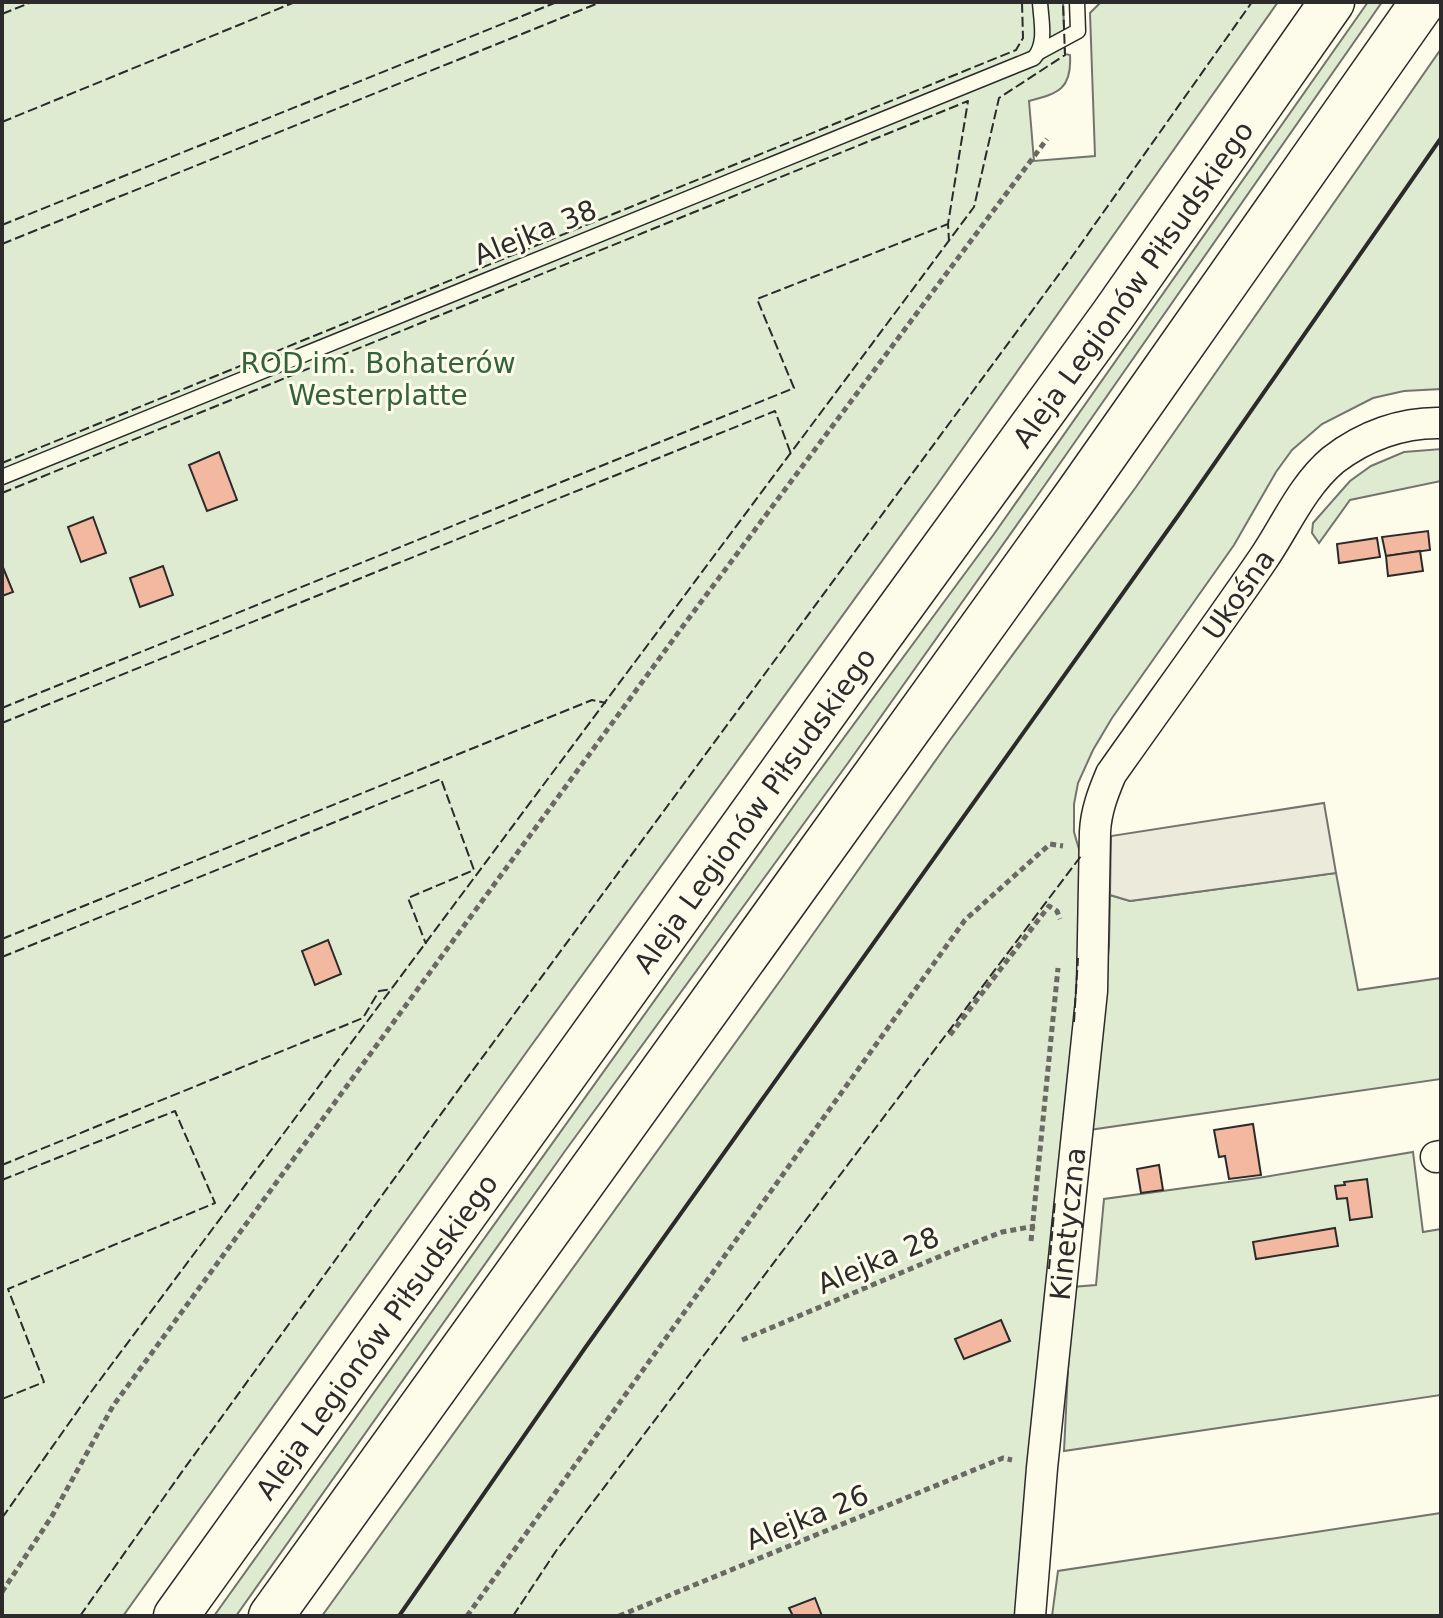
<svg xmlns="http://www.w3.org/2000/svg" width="1443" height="1618" viewBox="0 0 1443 1618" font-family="'DejaVu Sans',sans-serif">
<rect width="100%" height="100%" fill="#fdfbea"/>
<g fill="#deebd1" stroke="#74746e" stroke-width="2">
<path d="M 2,2 L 1063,2 L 1065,54 L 1070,55 C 1072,89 1059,93 1029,101 L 1034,161 L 1095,156 L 1090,13 L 1101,2 L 1278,2 L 937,485 L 528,1050 L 123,1616 L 2,1616 Z"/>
<path d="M 1368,2 L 1382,2 L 1033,502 L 848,763 L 565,1151 L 236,1616 L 214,1616 L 798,800 L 994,534 Z"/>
<path d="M 1441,49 L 1441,389 L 1404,391 L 1373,398 L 1322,424 L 1292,450 L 1276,472 L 1234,545 L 1112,718 L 1093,750 L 1078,783 L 1074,804 L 1074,832 L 1081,856 L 1081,916 L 1071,1070 L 1052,1225 L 1033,1477 L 1020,1616 L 322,1616 L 782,978 L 950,740 L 1136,487 Z"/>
<path d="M 1441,449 L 1441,481 L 1350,500 L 1319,543 L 1312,533 L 1313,523 L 1350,481 L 1371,466 L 1404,452 Z"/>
<path d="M 1336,873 L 1358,990 L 1441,978 L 1441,1079 L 1089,1130 L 1109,946 L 1110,895 L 1130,901 Z"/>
<path d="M 1413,1152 L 1423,1232 L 1441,1229 L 1441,1395 L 1064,1451 L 1072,1287 L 1096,1285 L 1104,1199 L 1258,1178 Z"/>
<path d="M 1441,1513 L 1441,1616 L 1052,1616 L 1058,1571 Z"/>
</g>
<path fill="#eceadb" stroke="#74746e" stroke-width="2" d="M 1324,803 L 1336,873 L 1130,901 L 1110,895 L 1111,836 Z"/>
<g fill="#f2b8a0" stroke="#2b2b2b" stroke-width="2">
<path d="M 219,452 L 237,500 L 207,511 L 189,465 Z"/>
<path d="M 93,517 L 106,553 L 81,562 L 68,527 Z"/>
<path d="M 1428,531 L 1430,550 L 1386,556 L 1382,537 Z"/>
<path d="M 1377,538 L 1380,557 L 1339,563 L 1337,544 Z"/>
<path d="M 1420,551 L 1423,571 L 1388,576 L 1386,556 Z"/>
<path d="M 2,565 L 13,592 L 2,596 Z"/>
<path d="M 163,566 L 173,595 L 140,607 L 130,578 Z"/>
<path d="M 328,940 L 341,974 L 315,985 L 302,951 Z"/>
<path d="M 1253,1124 L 1261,1175 L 1229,1179 L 1225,1156 L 1219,1157 L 1214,1130 Z"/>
<path d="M 1159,1165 L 1163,1190 L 1141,1193 L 1137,1169 Z"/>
<path d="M 1367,1179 L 1372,1217 L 1350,1220 L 1347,1198 L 1337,1199 L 1335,1186 L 1345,1185 L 1344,1182 Z"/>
<path d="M 1335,1228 L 1338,1246 L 1256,1259 L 1253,1242 Z"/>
<path d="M 1001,1320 L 1010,1341 L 964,1359 L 955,1339 Z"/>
<path d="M 815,1598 L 822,1616 L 793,1616 L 789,1608 Z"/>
</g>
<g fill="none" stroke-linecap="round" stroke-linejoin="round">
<g stroke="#2b2b2b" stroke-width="17">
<g id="lane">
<path d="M 1039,52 L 1078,31 L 1077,2"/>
<path d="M 2,477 L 1034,58 C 1047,43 1041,21 1040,2"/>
</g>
</g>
<g stroke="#2b2b2b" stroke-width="33">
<g id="street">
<path d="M 1436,1157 L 1441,1156"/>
<path id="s1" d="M 1030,1616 L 1042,1468 L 1092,991 L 1095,832 C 1096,811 1103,793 1111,774 C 1161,703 1213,632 1263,559 C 1285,527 1302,486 1333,460 C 1364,436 1402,422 1441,423"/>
</g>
</g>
<g stroke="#2b2b2b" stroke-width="47">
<g id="highway">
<path id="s2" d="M 176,1616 L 876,641 L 1113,315 L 1332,2"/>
<path d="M 271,1616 L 1076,496 L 1423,2"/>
</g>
</g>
<g stroke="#6a6964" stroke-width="5" stroke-dasharray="6 4" stroke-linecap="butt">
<path d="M 950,1035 L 1049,906 L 1057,911 L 1060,919"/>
<path d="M 1031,1241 L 1058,968"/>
<path d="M 742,1340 L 955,1250 L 1002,1232 L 1035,1226"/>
<path d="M 2,1592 L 52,1516 L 113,1406 L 686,622 L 1047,139"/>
<path d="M 467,1616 L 965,920 L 1050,844 L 1063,846"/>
<path d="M 619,1616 L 1003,1458 L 1012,1460"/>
</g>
<use href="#lane" stroke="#fdfbea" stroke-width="14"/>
<use href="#street" stroke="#fdfbea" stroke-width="30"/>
<use href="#highway" stroke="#fdfbea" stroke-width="44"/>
<g stroke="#2b2b2b" stroke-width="2" stroke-dasharray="10 4" stroke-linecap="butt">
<path d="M 2,14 L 32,2"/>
<path d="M 2,122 L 295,2"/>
<path d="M 2,225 L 557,2"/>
<path d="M 2,244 L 601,2"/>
<path d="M 2,463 L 1016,50 L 1023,38 L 1022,2"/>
<path d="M 2,493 L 968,101 L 948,224 L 949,241"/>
<path d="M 2,708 L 794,388 L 757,299 L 948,224"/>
<path d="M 2,723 L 775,411 L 791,454"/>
<path d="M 2,939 L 592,700 L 606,703"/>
<path d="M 2,957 L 441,779 L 474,870 L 408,898 L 426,944"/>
<path d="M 1074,1022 L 1078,958"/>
<path d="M 2,1165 L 363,1018 L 379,991 L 392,989"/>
<path d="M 2,1180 L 175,1111 L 215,1203 L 8,1289 L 44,1382 L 2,1399"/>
<path d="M 1049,1269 L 1055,1201"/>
<path d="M 2,1518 L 91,1392 L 974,207 L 999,98 L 1065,55 L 1063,2"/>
<path d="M 80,1616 L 184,1469 L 462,1085 L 1071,258 L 1252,2"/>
<path d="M 513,1616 L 556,1551 L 1081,856 L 1081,858"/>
</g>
<path stroke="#2b2b2b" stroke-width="4" d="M 399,1616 L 585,1348 L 1180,513 L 1441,138"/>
</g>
<g text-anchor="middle" stroke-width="6" stroke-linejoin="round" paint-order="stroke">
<g font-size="28" fill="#2b2b2b" stroke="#fdfbea">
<text transform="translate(535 232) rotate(-22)" y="10">Alejka 38</text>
<text dy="10" stroke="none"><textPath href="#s2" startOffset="1640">Aleja Legionów Piłsudskiego</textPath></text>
<text dy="10" stroke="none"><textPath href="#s1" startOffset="1068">Ukośna</textPath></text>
<text dy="10" stroke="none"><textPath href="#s2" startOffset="992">Aleja Legionów Piłsudskiego</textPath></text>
<text dy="10" stroke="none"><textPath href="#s1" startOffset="394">Kinetyczna</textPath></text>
<text transform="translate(878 1260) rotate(-23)" y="10">Alejka 28</text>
<text dy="10" stroke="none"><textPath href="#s2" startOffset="344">Aleja Legionów Piłsudskiego</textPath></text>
<text transform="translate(807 1517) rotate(-22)" y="10">Alejka 26</text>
</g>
<g font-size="28" fill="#34623c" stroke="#fdfbea">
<text x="378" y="373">ROD im. Bohaterów<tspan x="378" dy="32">Westerplatte</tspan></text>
</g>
</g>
<rect width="1443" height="1618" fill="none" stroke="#2b2b2b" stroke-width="8"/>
</svg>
